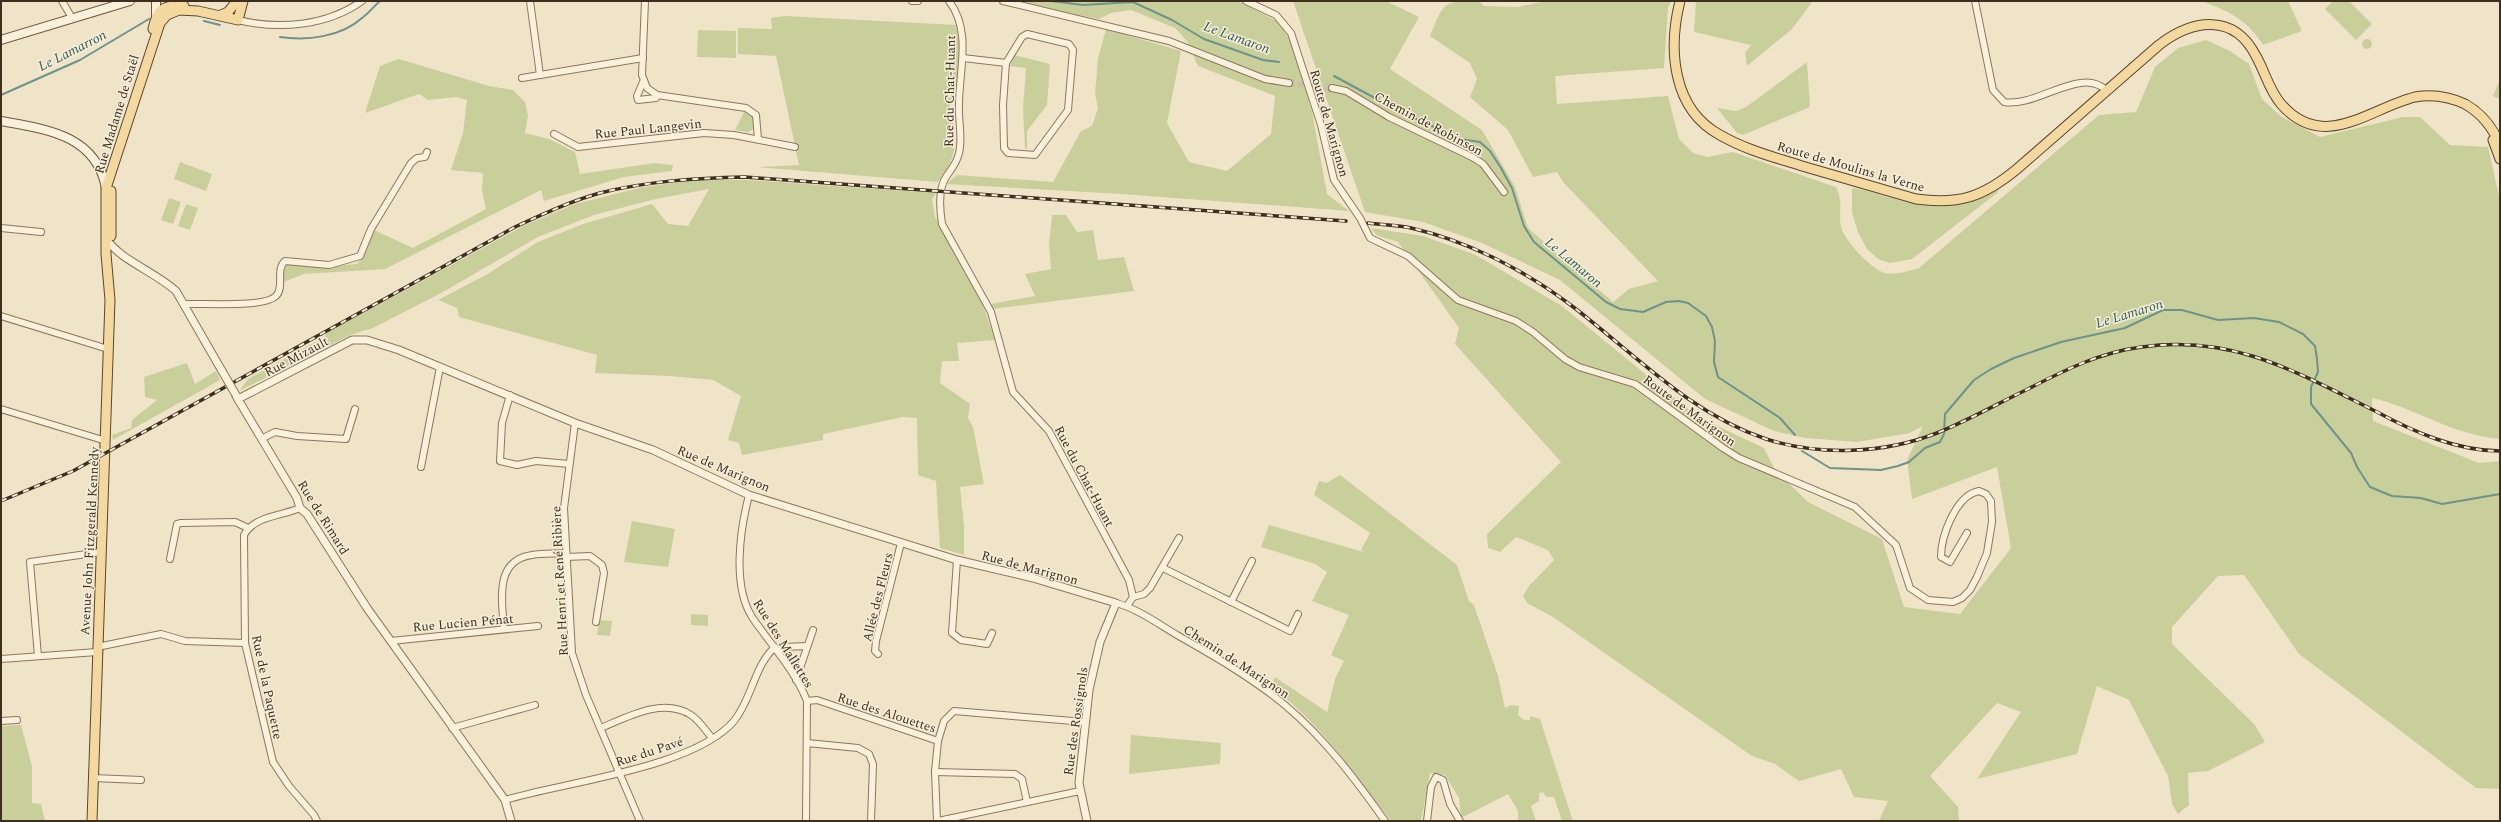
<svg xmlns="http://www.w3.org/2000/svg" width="2501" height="822" viewBox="0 0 2501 822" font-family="Spectral,serif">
<rect width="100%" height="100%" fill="#f0e4c8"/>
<g fill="#c9cf9b">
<path d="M 1020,1 L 1238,1 L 1279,22 L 1292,44 L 1312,112 L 1327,194 L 1349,211 L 1121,194 L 946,184 L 957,175 L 1053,182 L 1081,131 L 1092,126 L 1098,108 L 1095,94 L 1098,58 L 1106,29 L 1181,51 L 1167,123 L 1189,162 L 1227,171 L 1271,134 L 1275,96 L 1198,66 L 1187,41 L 1175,28 L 1131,10 L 1111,13 L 1099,19 L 1033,6 Z"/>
<path d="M 1293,1 L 1386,1 L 1419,17 L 1390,69 L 1482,130 L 1515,187 L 1528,228 L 1613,302 L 1629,289 L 1658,281 L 1563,182 L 1557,172 L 1533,177 L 1508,130 L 1470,97 L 1477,79 L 1470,63 L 1430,36 C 1444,3 1442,1 1479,1 L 1484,6 L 1517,7 L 1546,1 L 1671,1 L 1668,8 L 1664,68 L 1555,76 L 1557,104 L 1668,96 L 1679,139 L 1693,153 L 1707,157 L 1733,152 L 1836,187 C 1844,204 1838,211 1841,227 C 1845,241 1871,269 1885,273 C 1897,275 1908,271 1919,268 L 2099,115 L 2136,112 L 2155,67 L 2178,48 L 2206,40 L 2230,51 L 2249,64 L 2262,99 L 2282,117 L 2320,137 L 2403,117 L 2420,117 L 2450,145 L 2488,147 L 2500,200 L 2500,439 C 2452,435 2416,408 2372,398 L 2373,421 L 2479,463 L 2500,461 L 2500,789 L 2476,788 L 2299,654 L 2244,575 L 2218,576 L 2172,627 L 2172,644 L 2255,725 L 2265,742 L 2208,771 L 2188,773 L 2189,805 L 2178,814 L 2172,804 L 2168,776 L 2129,700 L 2097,686 L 2077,754 L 1977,779 L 2021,712 L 1997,703 L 1930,776 L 1958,807 L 1959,821 L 1879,821 L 1888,801 L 1854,797 L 1841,769 L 1799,781 L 1775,764 L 1752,756 L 1553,617 L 1527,603 L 1523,596 L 1529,586 L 1554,560 L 1548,550 L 1516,537 L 1500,552 L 1488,548 L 1487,534 L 1561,462 L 1455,344 L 1459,328 L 1398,242 L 1376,235 L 1371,228 L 1423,236 L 1476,255 L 1562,306 L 1698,417 L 1764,448 L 1775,470 L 1808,502 L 1882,539 L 1904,607 L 1960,614 L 2011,548 L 1997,467 L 1912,499 L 1907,460 L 1923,426 L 1910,433 L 1857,442 L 1805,438 L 1774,431 L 1705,399 L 1560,280 L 1482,243 L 1423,222 L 1365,212 Z"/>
<path d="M 1696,1 L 1813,1 L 1792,29 L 1747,66 L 1745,53 L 1751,45 L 1694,32 Z"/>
<path d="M 2201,1 L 2288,1 L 2302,31 L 2263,45 C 2248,20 2227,10 2201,1 Z"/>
<path d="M 2333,1 L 2349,1 L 2372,24 L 2356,40 L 2325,9 Z"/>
<path d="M 785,16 L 956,25 C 962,46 957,78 954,100 C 953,105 948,105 947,110 L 948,116 L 953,115 C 954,148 959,154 938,182 L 757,167 L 799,165 L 776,56 L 738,54 L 738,28 L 772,29 L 771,18 Z"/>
<path d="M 698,30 L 736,31 L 736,58 L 697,57 Z"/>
<circle cx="2367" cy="44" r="5"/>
<path d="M 1014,55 L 1050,64 L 1047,105 L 1027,131 L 1027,149 L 1025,149 L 1023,108 L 1026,68 L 1010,66 Z"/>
<path d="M 399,59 L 489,86 L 513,90 L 525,102 L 528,115 L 525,133 L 549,139 L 575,152 L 580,174 L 655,163 L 673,165 L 672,171 L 624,177 L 544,201 L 541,190 L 385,269 L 304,274 L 281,283 L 286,263 L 322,267 L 357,264 L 366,252 L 374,230 L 413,248 L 486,209 L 482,191 L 483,173 L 451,170 L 463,133 L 467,100 L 456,97 L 428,100 L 419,94 L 365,113 L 380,66 Z"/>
<path d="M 1807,62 L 1810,107 L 1743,135 L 1737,133 L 1717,108 L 1736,111 L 1746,107 Z"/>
<path d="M 2500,79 L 2500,99 L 2493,96 Z"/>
<path d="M 745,110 L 753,116 L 755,128 L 748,132 L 735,130 Z"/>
<path d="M 180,162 L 212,174 L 206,191 L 174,179 Z"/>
<path d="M 696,180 L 746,180 L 936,193 L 932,199 L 935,217 L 981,300 L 995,340 L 957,343 L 959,361 L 942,361 L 940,383 L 970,404 L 968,418 L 973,427 L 984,484 L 960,487 L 964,526 L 964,555 L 940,548 L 936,481 L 918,475 L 917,418 L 903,417 L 823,434 L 823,440 L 742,455 L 739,443 L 728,440 L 741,396 L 713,380 L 670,376 L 595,373 L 597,355 L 459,317 L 457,308 L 438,300 L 486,275 L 538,242 L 583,224 L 652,204 L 668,224 L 688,226 L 709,189 L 656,199 L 594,215 L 538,237 L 443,292 L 373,328 L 350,335 L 239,391 L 248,379 L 326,336 L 325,334 L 523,226 L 575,204 L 643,187 Z"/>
<path d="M 1852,188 C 1864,189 1877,194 1888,197 C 1932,210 1958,211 1999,189 L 1997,193 L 1912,259 L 1890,263 L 1878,259 L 1867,249 L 1858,232 L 1852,213 Z"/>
<path d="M 169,198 L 181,202 L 173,224 L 161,220 Z"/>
<path d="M 186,204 L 198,208 L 190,230 L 178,226 Z"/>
<path d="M 1052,215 L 1066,215 L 1077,232 L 1093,230 L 1098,260 L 1124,257 L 1134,291 L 992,309 L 991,304 L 1035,296 L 1025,274 L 1051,269 L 1049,244 Z"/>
<path d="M 187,363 L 195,384 L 216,371 L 220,380 L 113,440 L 112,435 L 131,428 L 132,420 L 157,400 L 145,397 L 144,377 Z"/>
<path d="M 1340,475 L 1457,565 L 1469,601 L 1474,605 L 1498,676 L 1505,708 L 1511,705 L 1519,706 L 1518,715 L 1524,720 L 1530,720 L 1530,716 L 1540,719 L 1573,821 L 1562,821 L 1554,797 L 1546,797 L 1543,792 L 1539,793 L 1539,801 L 1531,806 L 1536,821 L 1518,821 L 1518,811 L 1508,794 L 1461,818 L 1459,798 L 1445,775 L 1430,773 L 1421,821 L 1391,821 C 1354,774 1320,722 1271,687 L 1275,677 L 1327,712 L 1335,679 L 1344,661 L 1331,655 L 1349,615 L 1312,601 L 1327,572 L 1315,564 L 1261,547 L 1269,525 L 1364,552 L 1361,550 L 1370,533 L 1314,495 L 1319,481 L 1326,483 Z"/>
<path d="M 632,521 L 675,529 L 668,567 L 624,562 Z"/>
<path d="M 691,614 L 708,615 L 708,626 L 691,625 Z"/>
<path d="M 599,620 L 612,621 L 610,636 L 597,635 Z"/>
<path d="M 21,725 L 32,766 L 32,803 L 41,804 L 45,821 L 1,821 L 1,726 Z"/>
<path d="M 1131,735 L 1221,743 L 1220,764 L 1129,774 Z"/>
</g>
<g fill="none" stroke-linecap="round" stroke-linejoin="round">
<g stroke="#6f938a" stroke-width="2">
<path d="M 1051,1 L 1083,5 L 1133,2 L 1172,20 L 1204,39 L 1263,60 L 1279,62"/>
<path d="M 204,21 L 220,25"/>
<path d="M 280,37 C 307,41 341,37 362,18 C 369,13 374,6 380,1"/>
<path d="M 1334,76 L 1399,111 L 1460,139 L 1480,142 L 1490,151 L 1501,168 L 1512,188 L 1524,226 L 1534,242 L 1606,302 L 1620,309 L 1643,312 L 1666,302 L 1679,301 L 1688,303 L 1706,316 L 1712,327 L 1715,341 L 1714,362 L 1718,377 L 1780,418 L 1795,435"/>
<path d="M 1,95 L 80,60 L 149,19"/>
<path d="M 1802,451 L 1830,468 L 1881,470 L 1898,466 L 1909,462 L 1925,448 L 1940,442 L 1944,434 L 1945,414 L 1974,380 L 1991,369 L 2014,358 L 2061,342 L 2125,328 L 2163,310 L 2182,310 L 2218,320 L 2254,318 L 2279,322 L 2303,334 L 2315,346 L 2317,359 L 2318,372 L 2311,387 L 2311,404 L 2351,453 L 2357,467 L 2370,487 L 2392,496 L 2421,498 L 2442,504 L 2500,494"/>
</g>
<path stroke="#ccc0a6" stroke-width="6" stroke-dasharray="6 3" stroke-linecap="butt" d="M 1289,83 L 1332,88"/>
<g stroke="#8d765c" stroke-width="8">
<g id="minor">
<path d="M 62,1 L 72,18"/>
<path d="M 530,1 L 540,75 L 643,58"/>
<path d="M 645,1 L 642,75 L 647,88 L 657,95 L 746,108 L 756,115 L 758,139"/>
<path d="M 912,1 L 918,1"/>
<path d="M 949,1 C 972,31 959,70 959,105 C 958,121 963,137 959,153 C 957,163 952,168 946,177 C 938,189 940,211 942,224 L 991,312 L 1013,392 L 1049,431 L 1129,580 L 1133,597 L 1127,606"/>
<path d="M 1003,1 L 1169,41 L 1265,79 L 1289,83"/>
<path d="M 1246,1 L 1276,15 L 1291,33 L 1321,125 L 1334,180 L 1360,218 L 1370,238 L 1408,256 L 1458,300 L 1516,321 L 1533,332 L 1565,359 L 1579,367 L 1635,384 L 1723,448 L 1739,458 L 1855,507 L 1896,545 L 1910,588 L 1928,600 L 1953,602 L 1962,598 L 1970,590 L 1977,577 L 1987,553 L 1992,522 L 1991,501 L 1986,494 L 1979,491 C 1956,495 1941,536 1941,557 L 1950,562 L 1967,533"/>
<path d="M 1975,1 L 1993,90 L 2004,102 C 2037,108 2081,65 2107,91"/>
<path d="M 238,20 C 279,30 327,26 362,1"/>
<path d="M 963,58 L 1006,63 L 1003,105 L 1004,148 L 1008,153 L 1035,155 L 1068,110 L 1073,50 L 1069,44 L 1027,34 L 1022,37 L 1006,63"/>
<path d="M 522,78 L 540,75"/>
<path d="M 643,82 L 637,96 L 638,100 L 656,98 L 657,95"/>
<path d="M 1332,88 L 1346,91 L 1389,117 L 1472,157 L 1483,164 L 1504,192"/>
<path d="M 554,134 L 578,147 L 704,133 L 734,135 L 795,147"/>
<path d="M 1,228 L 41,232"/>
<path d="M 185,304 C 204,303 264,308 276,296 C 285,287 275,270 285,261 L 329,265 L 360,256 L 371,229 L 411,163 L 417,158 L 425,157 L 427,152"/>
<path d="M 1,316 L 108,349"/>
<path d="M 510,395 L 502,423 L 500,461 L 517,465 L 536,461 L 569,464"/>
<path d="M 1,409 L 106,441"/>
<path d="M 575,423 L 564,508 L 572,653 L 586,695 L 640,821"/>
<path d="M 261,439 L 275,432 L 297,436 L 346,439 L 355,409"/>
<path d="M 421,467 L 440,367"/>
<path d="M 749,495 C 740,530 732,585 752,617 C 771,645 795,670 807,701 L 806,821"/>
<path d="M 300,508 C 282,516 254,516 244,535 L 245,643 L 273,762 L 289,786 L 314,815 L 317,821"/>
<path d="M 566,557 L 590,556 L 602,565 L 604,573 L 596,622"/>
<path d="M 170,559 L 177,524 L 181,523 L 235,522 L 248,528"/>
<path d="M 957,560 L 952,633 L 961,640 L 987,644 L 992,633"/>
<path d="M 1163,568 L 1290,631 L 1298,614"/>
<path d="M 1133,597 L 1144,594 L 1150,588 L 1179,538"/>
<path d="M 1231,602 L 1252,561"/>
<path d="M 1116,603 C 1138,609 1157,623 1177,635 C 1214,656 1254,679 1286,706 C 1325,739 1356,780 1385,821"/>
<path d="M 504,629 C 502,601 494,560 532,555 C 543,553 555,554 566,553"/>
<path d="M 391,641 L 538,626"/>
<path d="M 97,647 L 161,634 L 185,641 L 245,643"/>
<path d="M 778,651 L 783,647 L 807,646"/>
<path d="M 878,654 L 875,651 L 876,641 L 901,543"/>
<path d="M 38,656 L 30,562 L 101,552"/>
<path d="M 1,659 L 97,652"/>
<path d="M 796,680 L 813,630"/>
<path d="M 807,701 L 817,700 L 938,741 L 944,721 L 954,711 L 1085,722"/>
<path d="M 1,721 L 17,720"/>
<path d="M 452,728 L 535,705"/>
<path d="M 601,728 C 627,717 663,697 691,715 C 699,720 706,731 712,738"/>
<path d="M 807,743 L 858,748 L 869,754 L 873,764 L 871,821"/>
<path d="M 935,772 L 1015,774 L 1022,779 L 1027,802"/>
<path d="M 93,778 L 141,780"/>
<path d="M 505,800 C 564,782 694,768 734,721 C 752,699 754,666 775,647"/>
<path d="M 937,821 L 935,772 L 938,741"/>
<path d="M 938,821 L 1080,791"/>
<path d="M 1427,821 L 1431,787 L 1436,777 L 1443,780 L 1450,804 L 1460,821"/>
</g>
</g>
<g stroke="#8d765c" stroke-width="9">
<g id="tertiary">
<path d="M 106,239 C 123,262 154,271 176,291 L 222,371"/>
<path d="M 236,396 L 297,498 L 300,508 L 307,514 L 367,608 L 505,800 L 511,821"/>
<path d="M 238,399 L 352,340 L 367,340 L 399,350 L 575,423 L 653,450 L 749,495 L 957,560 L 1033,578 L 1116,603 L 1100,642 L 1089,690 L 1079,783 L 1087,821"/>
</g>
</g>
<g stroke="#6f573f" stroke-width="10">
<g id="secondary">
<path d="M 156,1 L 156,14"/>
<path d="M 1,40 L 130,1"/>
<path d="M 1,121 C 46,129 96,135 106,188"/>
</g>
</g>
<g stroke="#5b4430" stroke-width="11">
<g id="primary">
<path d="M 1680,1 C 1668,49 1672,109 1720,135 C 1746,150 1774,157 1802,166 C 1840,177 1878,188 1916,199 C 1959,205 1983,197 2017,169 L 2159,45 C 2193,19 2234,13 2256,56 C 2265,72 2269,90 2281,104 C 2323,153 2370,108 2415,97 C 2432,94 2450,97 2465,104 C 2481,113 2493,128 2500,145"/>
<path d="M 221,15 L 228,12 L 237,1"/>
<path d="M 153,29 C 157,10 163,4 184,6"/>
<path d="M 2493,140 L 2500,159"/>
<path d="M 111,191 L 111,236"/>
<path d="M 92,821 L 110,300 L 106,254 L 106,188 L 160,23 L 167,15 L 179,10 L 198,11 L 238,20 L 243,1"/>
</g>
</g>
<use href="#minor" stroke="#faf1dc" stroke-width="6"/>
<use href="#tertiary" stroke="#faf1dc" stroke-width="7"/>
<use href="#secondary" stroke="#faf1dc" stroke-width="8"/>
<use href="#primary" stroke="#f3d9a0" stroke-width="9"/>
<g stroke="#3d2e20" stroke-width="3.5">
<g id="rail">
<path d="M 1368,223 C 1382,225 1397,225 1411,228 C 1468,241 1526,271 1572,306 C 1635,354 1689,413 1766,439 C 1820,456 1884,454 1937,433 C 1967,421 1997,404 2026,390 C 2063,371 2100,352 2142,347 C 2234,334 2298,373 2377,412 C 2414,432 2457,451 2500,451"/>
<path d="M 1,501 L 73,471 L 515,227 C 543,214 571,201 600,193 C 648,181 696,178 745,177 L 1346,221"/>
</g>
</g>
<use href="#rail" stroke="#f7eed8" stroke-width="2" stroke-dasharray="6" stroke-linecap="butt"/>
<g stroke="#8d765c" stroke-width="9" stroke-linecap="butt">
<path id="tertiary-bridge" d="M 222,371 L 236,395"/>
</g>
<use href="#tertiary-bridge" stroke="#faf1dc" stroke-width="7"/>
</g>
<g text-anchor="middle" stroke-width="3" stroke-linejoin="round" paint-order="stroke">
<g font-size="13" fill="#3d2e20" stroke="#f7eed8">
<text transform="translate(949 91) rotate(-89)" y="5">Rue du Chat-Huant</text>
<text transform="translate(116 114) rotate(-73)" y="5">Rue Madame de Staël</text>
<text transform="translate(1330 123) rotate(74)" y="5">Route de Marignon</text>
<text transform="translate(1429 123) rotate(28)" y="5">Chemin de Robinson</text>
<text transform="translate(648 128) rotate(-6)" y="5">Rue Paul Langevin</text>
<text transform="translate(1851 166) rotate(16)" y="5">Route de Moulins la Verne</text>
<text transform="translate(296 356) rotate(-28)" y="5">Rue Mizault</text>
<text transform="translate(1690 410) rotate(36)" y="5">Route de Marignon</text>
<text transform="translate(724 468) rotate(23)" y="5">Rue de Marignon</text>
<text transform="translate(1085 476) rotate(62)" y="5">Rue du Chat-Huant</text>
<text transform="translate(324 517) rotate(58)" y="5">Rue de Rimard</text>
<text transform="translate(89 541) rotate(-87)" y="5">Avenue John Fitzgerald Kennedy</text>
<text transform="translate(1030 567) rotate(15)" y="5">Rue de Marignon</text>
<text transform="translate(559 581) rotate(-93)" y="5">Rue Henri et René Ribière</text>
<text transform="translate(877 597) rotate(-76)" y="5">Allée des Fleurs</text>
<text transform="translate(463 622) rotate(-5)" y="5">Rue Lucien Pénat</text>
<text transform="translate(784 643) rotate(58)" y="5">Rue des Mallettes</text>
<text transform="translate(1237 661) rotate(33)" y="5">Chemin de Marignon</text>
<text transform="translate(268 687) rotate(78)" y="5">Rue de la Paquette</text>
<text transform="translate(887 712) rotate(18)" y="5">Rue des Alouettes</text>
<text transform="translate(1075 721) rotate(-82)" y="5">Rue des Rossignols</text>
<text transform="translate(649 751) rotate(-18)" y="5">Rue du Pavé</text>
</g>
<g font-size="14" font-style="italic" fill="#2f5d5a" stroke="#f7eed8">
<text transform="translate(1237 37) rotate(20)" y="5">Le Lamaron</text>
<text transform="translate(72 50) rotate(-27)" y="5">Le Lamarron</text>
<text transform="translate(1574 262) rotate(40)" y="5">Le Lamaron</text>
<text transform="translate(2129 313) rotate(-17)" y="5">Le Lamaron</text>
</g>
</g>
<rect width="2501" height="822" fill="none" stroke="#3d2e20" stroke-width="4"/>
</svg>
